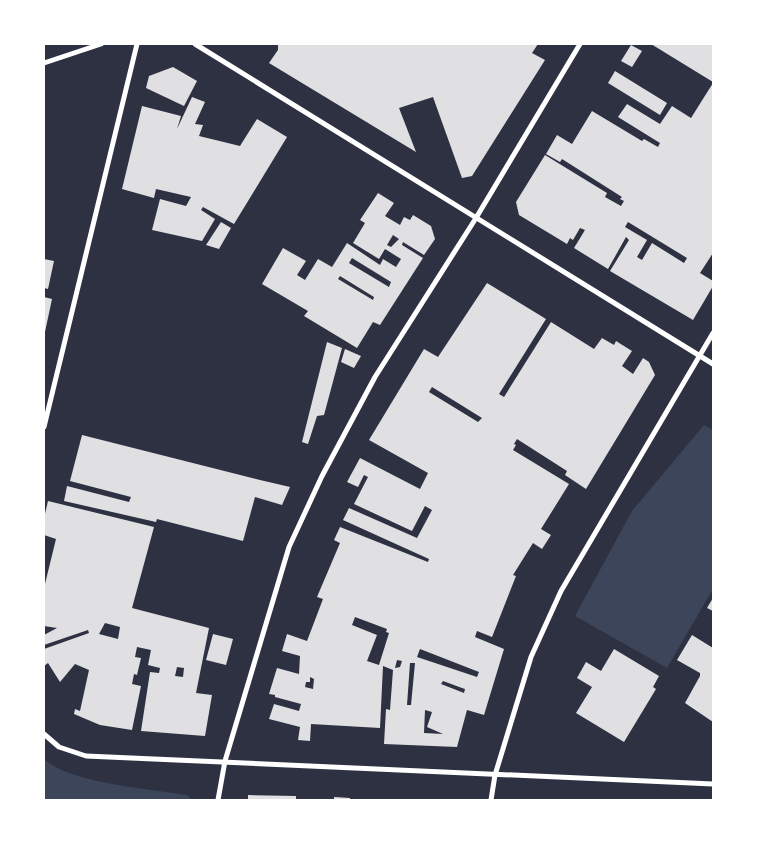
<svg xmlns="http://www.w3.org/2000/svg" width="757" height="844" viewBox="0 0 757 844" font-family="Jost,sans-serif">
<rect width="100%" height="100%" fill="#2d3142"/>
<g fill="#3c4559">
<path d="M 704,425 L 713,430 L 713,589 L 667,668 L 575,616 L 632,511 Z"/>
<path d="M 44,759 C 69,783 151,789 187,795 L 192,800 L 44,800 Z"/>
</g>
<g fill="#e0e0e3" fill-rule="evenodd">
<path d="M 278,44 L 538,44 L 532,53 L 545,60 L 472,176 L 462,178 L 433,97 L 399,108 L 416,152 L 269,63 L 278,50 Z"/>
<path d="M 651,44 L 713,44 L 713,82 Z"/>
<path d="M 631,45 L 642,51 L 632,67 L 621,61 Z"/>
<path d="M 173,67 L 197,81 L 184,106 L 146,88 L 149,76 Z"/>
<path d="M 615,71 L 667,103 L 660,115 L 608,83 Z"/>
<path d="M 713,83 L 713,253 L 700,273 L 713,281 L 713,286 L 693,320 L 610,271 L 629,240 L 626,237 L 608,269 L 574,248 L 585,230 L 580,228 L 573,240 L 570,238 L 567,244 L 519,215 L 516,202 L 545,155 L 607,193 L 605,197 L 621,206 L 624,201 L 620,199 L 622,197 L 562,159 L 560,162 L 546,154 L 557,135 L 572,144 L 592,111 L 642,141 L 644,139 L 658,147 L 660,143 L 618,117 L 627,104 L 660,124 L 672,106 L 691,118 ZM 628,222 L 687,258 L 684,263 L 652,243 L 642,260 L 637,257 L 647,240 L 625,227 Z"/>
<path d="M 192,97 L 205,102 L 195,124 L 203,125 L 199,136 L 240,146 L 257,119 L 287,137 L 234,224 L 203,207 L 201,210 L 215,219 L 202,241 L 152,230 L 160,199 L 186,206 L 191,197 L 156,189 L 154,198 L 122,189 L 142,106 L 181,116 L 177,129 Z"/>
<path d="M 378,193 L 394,203 L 385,216 L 400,225 L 404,217 L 410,220 L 413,215 L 431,226 L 435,239 L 424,255 L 403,242 L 402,245 L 423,258 L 380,325 L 373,322 L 357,348 L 304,316 L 308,311 L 262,284 L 283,248 L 306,261 L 297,275 L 305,280 L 318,259 L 332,267 L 347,243 L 380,265 L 383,259 L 396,267 L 401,259 L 385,249 L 379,259 L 353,243 L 365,223 L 360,220 ZM 393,235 L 399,239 L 391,247 L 387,245 ZM 352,258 L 391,282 L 389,287 L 349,263 ZM 340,276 L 374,297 L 373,300 L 338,279 Z"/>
<path d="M 221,222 L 231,228 L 219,249 L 206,245 Z"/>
<path d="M 44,259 L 54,261 L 48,289 L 44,288 Z"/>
<path d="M 487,283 L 546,319 L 499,394 L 504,397 L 551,322 L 594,349 L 602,338 L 614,345 L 616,341 L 632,351 L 622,366 L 633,374 L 643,358 L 649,362 L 655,375 L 586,489 L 565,475 L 567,471 L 517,439 L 514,444 L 516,445 L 513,450 L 569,484 L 541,529 L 551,535 L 542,549 L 533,543 L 513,575 L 516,576 L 492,637 L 477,631 L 475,637 L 504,649 L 484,715 L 467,710 L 457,747 L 384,744 L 386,709 L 390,710 L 393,670 L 383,666 L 380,728 L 311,724 L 310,741 L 298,740 L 300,727 L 269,719 L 274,704 L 299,711 L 301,704 L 275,697 L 275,695 L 269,694 L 277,668 L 299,674 L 300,656 L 282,651 L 287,634 L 307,641 L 323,599 L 317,597 L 340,543 L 334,540 L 340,527 L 428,562 L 429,559 L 343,520 L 349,508 L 417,538 L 432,510 L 425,506 L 412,531 L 354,504 L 368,477 L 364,475 L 358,487 L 347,482 L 360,458 L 420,489 L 428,473 L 369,440 L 424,349 L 438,357 ZM 432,387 L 482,418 L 478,422 L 429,392 ZM 355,617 L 387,629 L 386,632 L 389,633 L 379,665 L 367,661 L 377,635 L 352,625 ZM 420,649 L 479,672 L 477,677 L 417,657 ZM 397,660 L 402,661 L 400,667 L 395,668 ZM 410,663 L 415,663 L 411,705 L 407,705 ZM 310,677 L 314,679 L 313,689 L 305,687 L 306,682 L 310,682 ZM 443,681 L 462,688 L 465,689 L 464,693 L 441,684 ZM 425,710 L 432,712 L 427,727 L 443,734 L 424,733 Z"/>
<path d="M 44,297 L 52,299 L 45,332 L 44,332 Z"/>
<path d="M 327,342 L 342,348 L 324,415 L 317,416 L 308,444 L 302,442 Z"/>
<path d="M 345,349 L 361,356 L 354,368 L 341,362 Z"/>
<path d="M 82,435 L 260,480 L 290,487 L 282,505 L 255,497 L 243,541 L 157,519 L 156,522 L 64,501 L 67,486 L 129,502 L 131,497 L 70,481 Z"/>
<path d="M 48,501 L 154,527 L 132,608 L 209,628 L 196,693 L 212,695 L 205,736 L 141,731 L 150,672 L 159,673 L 160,668 L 148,665 L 151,650 L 137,647 L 135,657 L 141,658 L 137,675 L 134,674 L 132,684 L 141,686 L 132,730 L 100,725 L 74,714 L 75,709 L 80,711 L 89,670 L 75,664 L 60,682 L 48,663 L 44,666 L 44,649 L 89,633 L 88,630 L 44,645 L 44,635 L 57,628 L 44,626 L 44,588 L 56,539 L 44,535 L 44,518 ZM 105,623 L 120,627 L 118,639 L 99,634 ZM 177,667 L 184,668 L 183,677 L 175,676 Z"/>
<path d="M 713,598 L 713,611 L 707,608 Z"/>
<path d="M 213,634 L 233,639 L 226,665 L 206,660 Z"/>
<path d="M 692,635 L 713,648 L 713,722 L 685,703 L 700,676 L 700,673 L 677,660 Z"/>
<path d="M 614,649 L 659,676 L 653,687 L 656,689 L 624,742 L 576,713 L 592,687 L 577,678 L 586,662 L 601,671 Z"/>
<path d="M 248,795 L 296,796 L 296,800 L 248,800 Z"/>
<path d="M 334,797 L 350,798 L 350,800 L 334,800 Z"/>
</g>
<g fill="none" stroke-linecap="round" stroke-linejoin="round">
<g stroke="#fff" stroke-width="5">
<path d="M 195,44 L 713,364"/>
<path d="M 44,63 L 101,44"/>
<path d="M 44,427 L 137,44"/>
<path d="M 44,734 L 59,747 L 86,756 L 713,784"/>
<path d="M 218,800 L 225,761 L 289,547 L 322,476 L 375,377 L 476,218 L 580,44"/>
<path d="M 491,800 L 495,775 L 531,657 L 561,591 L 713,333"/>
</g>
</g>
<rect width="757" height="844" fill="none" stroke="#ffffff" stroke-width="90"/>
</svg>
